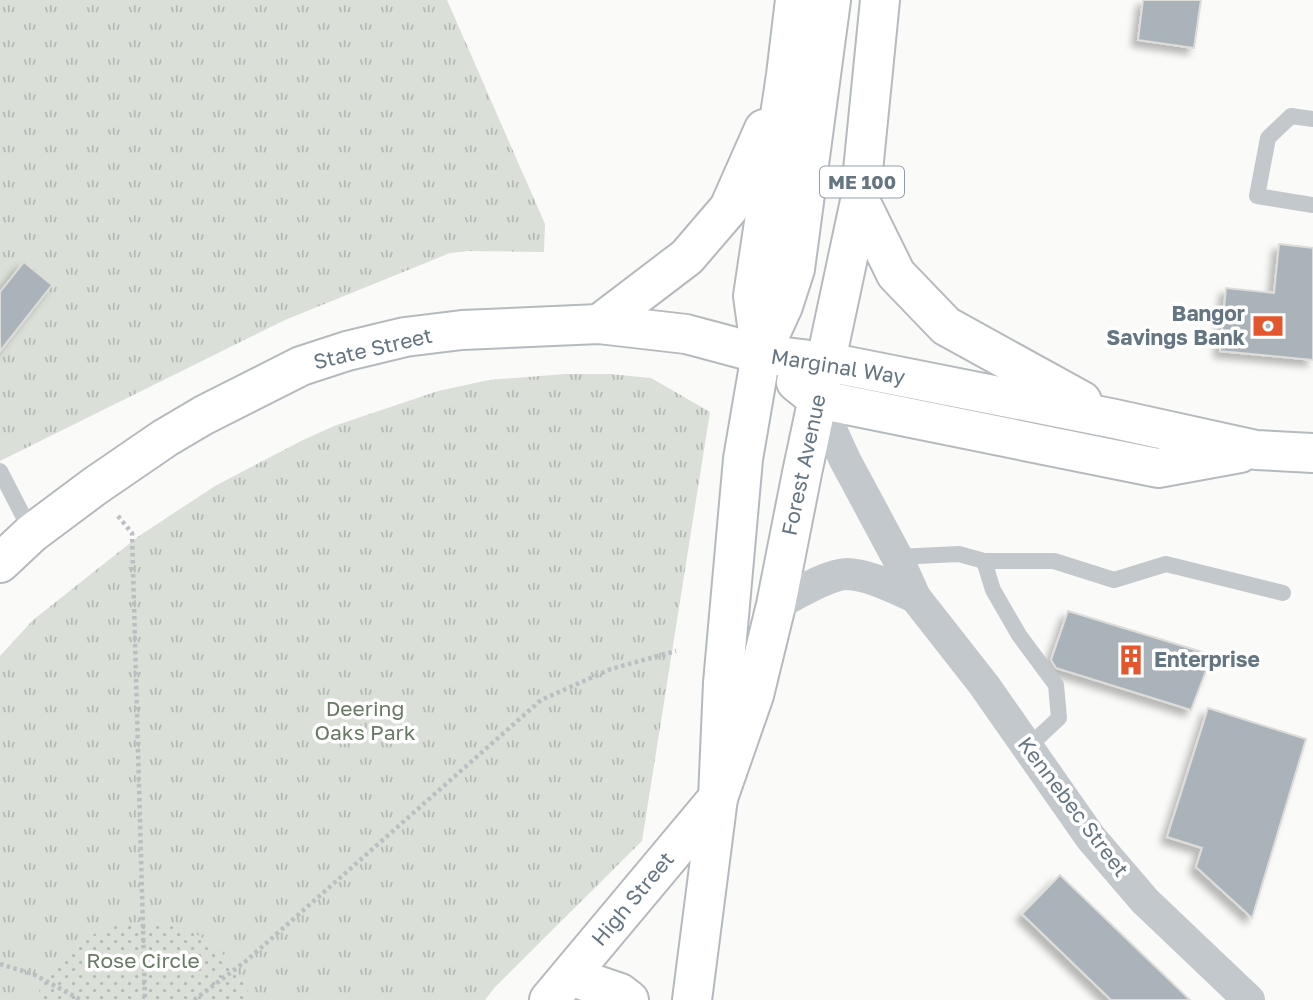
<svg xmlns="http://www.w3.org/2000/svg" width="1313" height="1000" viewBox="0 0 1313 1000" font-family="'Golos Text',sans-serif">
<defs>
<pattern id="park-tufts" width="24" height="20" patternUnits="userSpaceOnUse" patternTransform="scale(1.75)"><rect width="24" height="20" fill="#dadfd7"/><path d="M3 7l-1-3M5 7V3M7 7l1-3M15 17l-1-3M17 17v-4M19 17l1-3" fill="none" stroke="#b4b9b4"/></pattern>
<pattern id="garden-dots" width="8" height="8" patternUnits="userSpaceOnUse" patternTransform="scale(1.75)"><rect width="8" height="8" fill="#dadfd7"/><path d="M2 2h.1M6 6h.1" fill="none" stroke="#b4b9b4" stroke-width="1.8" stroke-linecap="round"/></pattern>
<filter id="shadow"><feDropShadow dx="-6" dy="6" stdDeviation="3.5" flood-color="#0004"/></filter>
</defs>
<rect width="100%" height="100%" fill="#fafaf8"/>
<g fill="url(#park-tufts)">
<path d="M 0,0 L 447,0 L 545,224 L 544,252 L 469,251 L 450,253 L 285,320 L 0,461 Z"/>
<path d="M 565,374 L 610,374 L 651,378 L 710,412 L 642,841 L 495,987 L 485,1000 L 0,1000 L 0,656 L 33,620 L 139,536 L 215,486 L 301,441 L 334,426 L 438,391 L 489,380 Z"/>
</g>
<path fill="url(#garden-dots)" d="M 149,922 C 161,925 175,926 186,930 C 217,941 241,970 251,1000 L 35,1000 L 48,971 L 75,943 L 110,927 Z"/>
<g fill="#aab3b9" stroke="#dcdcda" stroke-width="2" filter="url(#shadow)">
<path d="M 1143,0 L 1201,0 L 1194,48 L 1138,40 Z"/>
<path d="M 1279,244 L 1313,248 L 1313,360 L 1220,351 L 1226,288 L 1274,293 Z"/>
<path d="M 24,262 L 52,285 L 0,351 L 0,292 Z"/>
<path d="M 1068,611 L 1212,655 L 1191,710 L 1056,668 L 1051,660 Z"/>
<path d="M 1208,708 L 1306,739 L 1252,918 L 1196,867 L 1202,848 L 1167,837 Z"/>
<path d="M 1060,875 L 1190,1000 L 1111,1000 L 1022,914 Z"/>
</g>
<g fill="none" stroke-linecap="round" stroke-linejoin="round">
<g stroke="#b3babf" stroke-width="42">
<path id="secondary" d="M 692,1000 L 718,798 L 723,683 L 743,459 L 761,354"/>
</g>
<g stroke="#b5babe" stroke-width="42">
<g id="primary">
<path d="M 860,201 L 896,274 L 946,326 L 1082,401"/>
<path d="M 599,324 L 687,257 L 729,208 L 764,129"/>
<path d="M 761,354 L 783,306 L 795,269 L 831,0"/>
<path d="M 761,354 L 753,296 L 786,75 L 795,0"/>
<path d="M 796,382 L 817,399 L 1158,468 L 1240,453"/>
<path d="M 0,563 L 32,533 L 95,486 L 165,438 L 204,415 L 301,366 L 347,351 L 405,337 L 462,330 L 599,324 L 686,334 L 761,354 L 827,362 L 1115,419 L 1256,450 L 1313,453"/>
<path d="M 570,976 L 620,993 L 629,1000"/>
<path d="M 549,1000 L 718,798 L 754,695 L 776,605 L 802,473 L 860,201 L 880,0"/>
</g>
</g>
<g stroke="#bbbfc2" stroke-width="4.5" stroke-dasharray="3.5 3.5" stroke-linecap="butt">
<path d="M 118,516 L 132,533 L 145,1000"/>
<path d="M 0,964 L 33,974 L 81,1000"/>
<path d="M 194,1000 L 246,961 L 541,700 L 611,669 L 676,651"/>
</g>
<g stroke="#c3c8cc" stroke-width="16">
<path d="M 1313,119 L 1291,116 L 1268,138 L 1257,196 L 1313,205"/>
<path d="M 0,471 L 32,533"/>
<path d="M 897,557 L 959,554 L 984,561 L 993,590 L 1019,635 L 1056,685 L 1059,718 L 1028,747"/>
<path d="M 984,561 L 1054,561 L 1114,580 L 1166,564 L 1283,593"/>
</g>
<g stroke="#c3c8cc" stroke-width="32">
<path d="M 817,399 L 845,460 L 897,557 L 915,597 L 984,685 L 1091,838 L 1145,901 L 1249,1000"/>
<path d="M 776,605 C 793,596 828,574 847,574 C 870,575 894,588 915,597"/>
</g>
<use href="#secondary" stroke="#fff" stroke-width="38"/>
<use href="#primary" stroke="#fff" stroke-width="38"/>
</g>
<defs>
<g id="bank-bare" transform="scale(2.415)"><path d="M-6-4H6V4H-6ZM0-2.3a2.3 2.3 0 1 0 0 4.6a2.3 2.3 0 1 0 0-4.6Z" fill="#e4572e" stroke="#fff" stroke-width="2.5" paint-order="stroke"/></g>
<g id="building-bare" transform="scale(2.415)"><path d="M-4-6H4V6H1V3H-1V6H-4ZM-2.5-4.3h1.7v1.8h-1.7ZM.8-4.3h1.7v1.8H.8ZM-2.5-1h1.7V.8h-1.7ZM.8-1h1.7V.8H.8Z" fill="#e4572e" stroke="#fff" stroke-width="2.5" paint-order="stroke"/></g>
</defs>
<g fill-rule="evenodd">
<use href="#bank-bare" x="1268" y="326"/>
<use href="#building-bare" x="1131" y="660"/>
</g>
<g text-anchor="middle" stroke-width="7" stroke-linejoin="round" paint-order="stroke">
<rect fill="#fff" stroke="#939fa8" stroke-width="2" x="820" y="166.5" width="84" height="31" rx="5"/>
<g font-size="19" font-weight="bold" fill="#657683">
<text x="862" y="189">ME 100</text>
</g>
<g font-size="21" font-weight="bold" fill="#657683" stroke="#fff" text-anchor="end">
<text x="1245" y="321">Bangor<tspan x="1245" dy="24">Savings Bank</tspan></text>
<text x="1154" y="667" text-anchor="start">Enterprise</text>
</g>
<g font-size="21" fill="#657683" stroke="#fff">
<text transform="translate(373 349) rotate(-13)" y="7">State Street</text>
<text transform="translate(838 367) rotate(9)" y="7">Marginal Way</text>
<text transform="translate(804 465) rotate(-78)" y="7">Forest Avenue</text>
<text transform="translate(1073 807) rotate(53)" y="7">Kennebec Street</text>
<text transform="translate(633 899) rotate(-50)" y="7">High Street</text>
</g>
<g font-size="21" fill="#687a64" stroke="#fff">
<text x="365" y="716">Deering<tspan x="365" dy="24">Oaks Park</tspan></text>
<text x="143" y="968">Rose Circle</text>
</g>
</g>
</svg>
